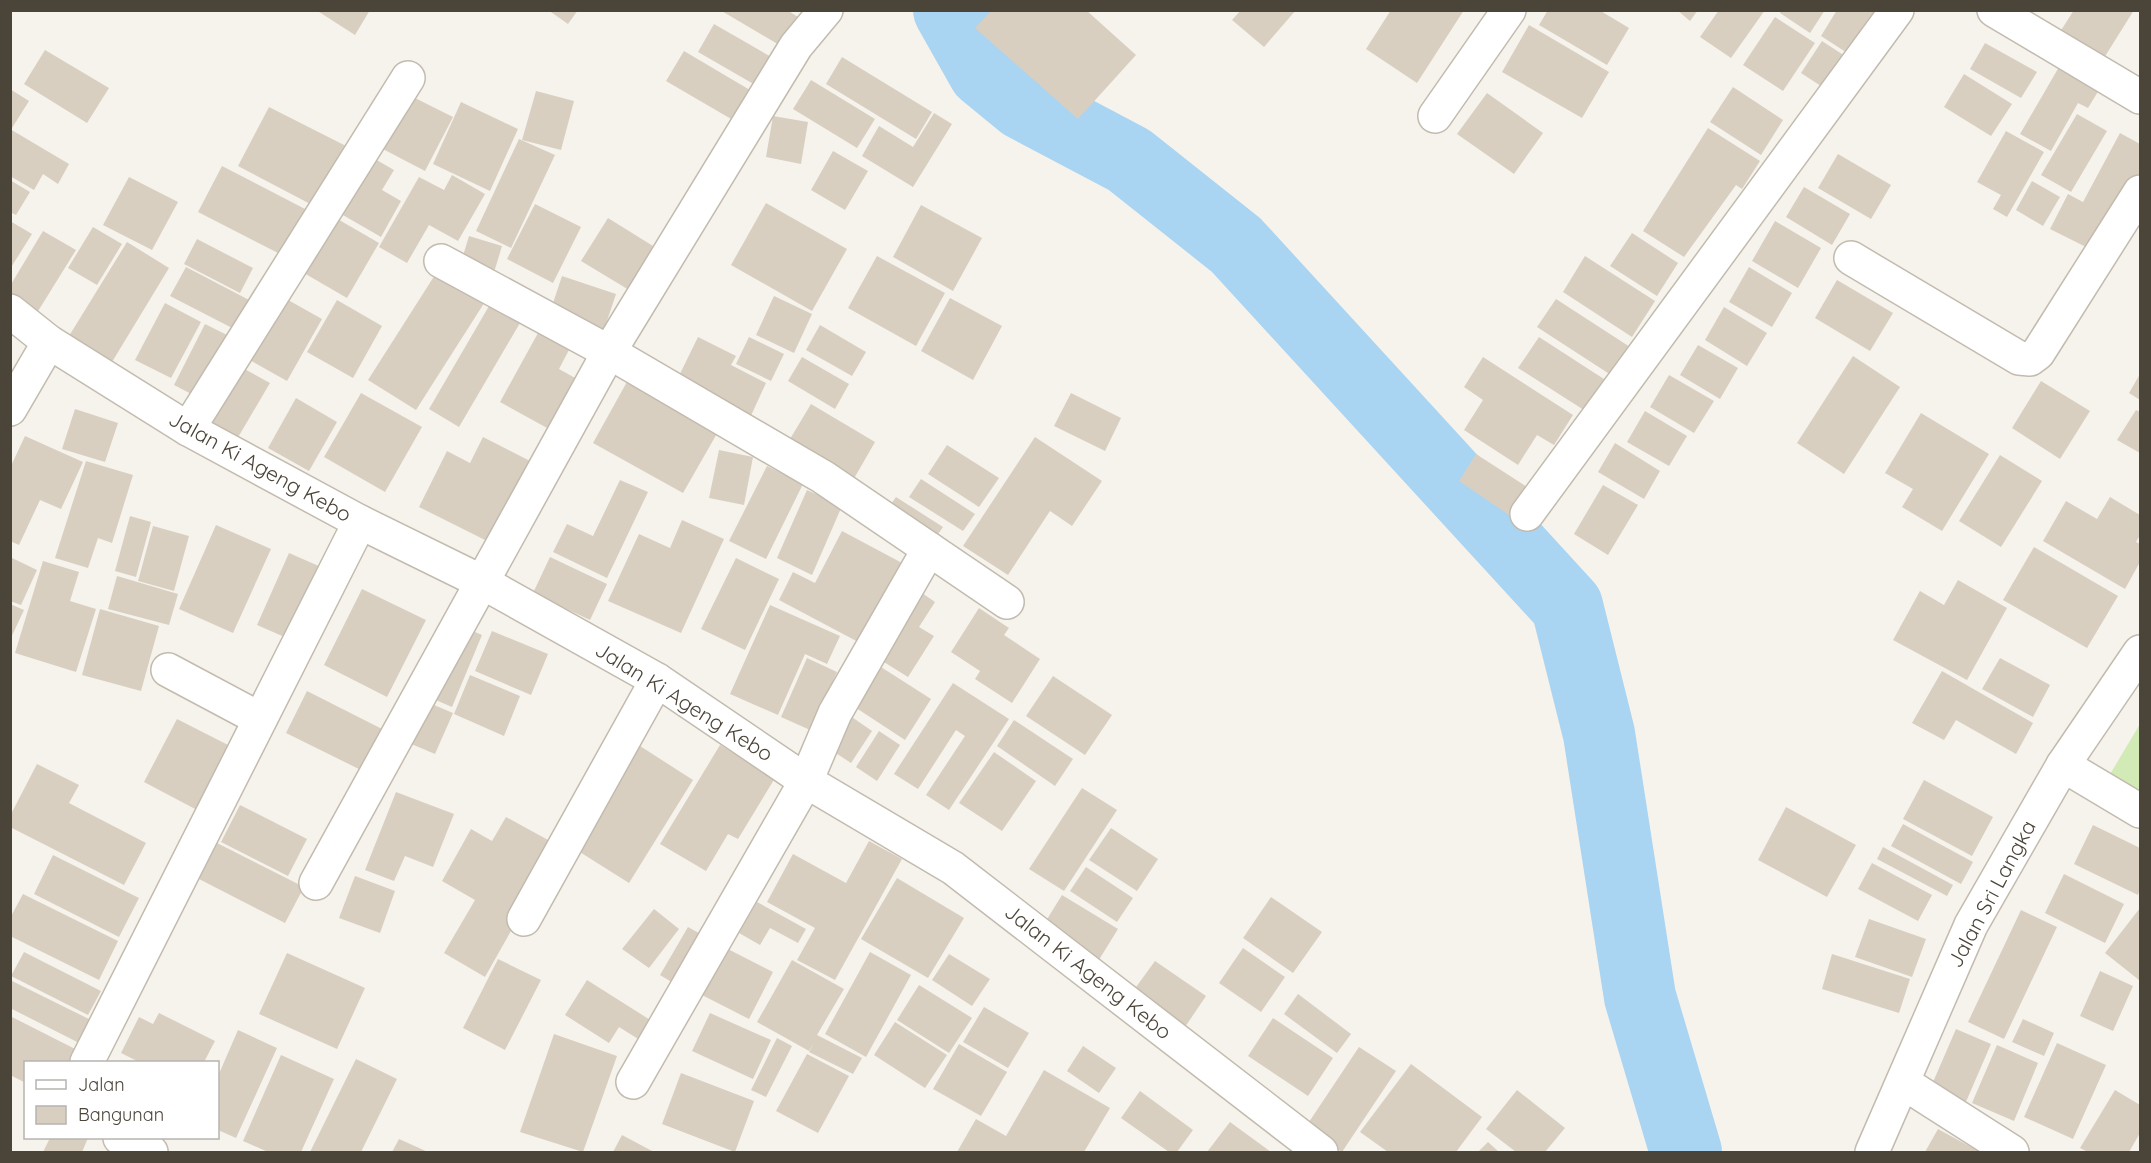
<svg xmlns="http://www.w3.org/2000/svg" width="2151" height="1163" viewBox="0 0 2151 1163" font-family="Quicksand,sans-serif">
<rect width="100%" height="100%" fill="#f6f3ec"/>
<path fill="#d2eab5" d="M 2140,724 L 2140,802 L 2106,781 Z"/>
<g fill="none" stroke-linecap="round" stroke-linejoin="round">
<path stroke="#a9d4f2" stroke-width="72" d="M 949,10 L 984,72 L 1023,104 L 1129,160 L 1236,245 L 1567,606 L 1599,734 L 1640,997 L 1686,1152"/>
</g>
<g fill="#d8cfc1">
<path d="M 316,10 L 370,10 L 355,35 Z"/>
<path d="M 548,10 L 578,10 L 568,24 Z"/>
<path d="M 720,10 L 787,10 L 798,17 L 781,46 Z"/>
<path d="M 992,10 L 1086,10 L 1136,55 L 1078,119 L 975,28 Z"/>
<path d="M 1241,10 L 1296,10 L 1264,47 L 1232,20 Z"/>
<path d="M 1391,10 L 1464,10 L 1417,83 L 1366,49 Z"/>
<path d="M 1548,10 L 1599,10 L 1629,28 L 1607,65 L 1539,25 Z"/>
<path d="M 1677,10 L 1698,10 L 1690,21 Z"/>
<path d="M 1719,10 L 1765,10 L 1731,58 L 1700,37 Z"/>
<path d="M 1781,10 L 1825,10 L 1810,33 L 1780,13 Z"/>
<path d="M 1837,10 L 1886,10 L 1855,58 L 1821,36 Z"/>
<path d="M 2074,10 L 2134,10 L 2104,58 L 2060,32 Z"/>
<path d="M 1775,17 L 1815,43 L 1783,91 L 1743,65 Z"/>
<path d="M 714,24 L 773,58 L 757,86 L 698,52 Z"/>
<path d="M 1529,25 L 1609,72 L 1582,118 L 1502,72 Z"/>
<path d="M 1822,41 L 1848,58 L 1827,90 L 1801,73 Z"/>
<path d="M 1985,43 L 2037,72 L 2021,98 L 1970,69 Z"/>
<path d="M 45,50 L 109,88 L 87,123 L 24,84 Z"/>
<path d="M 684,51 L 755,93 L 738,123 L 666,81 Z"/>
<path d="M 842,57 L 932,112 L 916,139 L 826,84 Z"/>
<path d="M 2059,67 L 2099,90 L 2088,108 L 2078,103 L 2051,151 L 2020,134 Z"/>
<path d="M 1964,74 L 2012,104 L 1991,136 L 1944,107 Z"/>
<path d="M 811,80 L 875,119 L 857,148 L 793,109 Z"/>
<path d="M 1733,87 L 1783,120 L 1761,155 L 1710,122 Z"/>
<path d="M 10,89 L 29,101 L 12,128 L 10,127 Z"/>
<path d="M 536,91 L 574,101 L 561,150 L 522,140 Z"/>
<path d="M 1487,93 L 1543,133 L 1514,174 L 1457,134 Z"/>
<path d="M 407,94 L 453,117 L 425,171 L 379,147 Z"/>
<path d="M 461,102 L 518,129 L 490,191 L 433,164 Z"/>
<path d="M 269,107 L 348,147 L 316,207 L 238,166 Z"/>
<path d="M 934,113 L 952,124 L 913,187 L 862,156 L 879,126 L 913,147 Z"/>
<path d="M 2077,114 L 2107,131 L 2071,192 L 2041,175 Z"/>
<path d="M 773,116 L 808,122 L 801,164 L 766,157 Z"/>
<path d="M 1708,128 L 1760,161 L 1742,189 L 1736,185 L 1684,257 L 1643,231 Z"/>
<path d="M 10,129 L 69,164 L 58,184 L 43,174 L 34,190 L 10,176 Z"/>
<path d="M 2006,131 L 2044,152 L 2007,217 L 1993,209 L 2001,195 L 1977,182 Z"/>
<path d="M 2120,133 L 2140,144 L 2140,179 L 2100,254 L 2050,229 L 2068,194 L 2083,202 Z"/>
<path d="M 519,139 L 555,155 L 511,248 L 476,231 Z"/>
<path d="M 833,151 L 868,171 L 845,210 L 811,190 Z"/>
<path d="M 1838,154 L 1891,185 L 1871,219 L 1818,188 Z"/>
<path d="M 368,155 L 394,170 L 382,190 L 401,201 L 381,237 L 336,211 Z"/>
<path d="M 222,166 L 307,210 L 282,255 L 198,212 Z"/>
<path d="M 452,175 L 485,194 L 458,241 L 429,225 L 407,263 L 379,247 L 419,177 L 444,190 Z"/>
<path d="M 129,177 L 178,202 L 152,250 L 103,225 Z"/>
<path d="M 10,180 L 30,192 L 16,215 L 10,212 Z"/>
<path d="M 2032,181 L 2060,197 L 2043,226 L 2016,210 Z"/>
<path d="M 1804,187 L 1850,214 L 1832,245 L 1786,217 Z"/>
<path d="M 766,203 L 847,249 L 812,311 L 731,265 Z"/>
<path d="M 535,204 L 581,227 L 553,283 L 507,259 Z"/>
<path d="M 921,205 L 982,238 L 953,291 L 893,257 Z"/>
<path d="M 329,214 L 379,243 L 347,298 L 297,269 Z"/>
<path d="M 608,218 L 661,251 L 634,293 L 581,261 Z"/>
<path d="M 10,221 L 32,234 L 10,269 Z"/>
<path d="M 1775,221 L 1821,248 L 1798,288 L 1752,261 Z"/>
<path d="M 93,227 L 122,244 L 97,285 L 68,268 Z"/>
<path d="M 43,231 L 76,250 L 35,316 L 10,301 L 10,286 Z"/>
<path d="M 1632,233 L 1678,263 L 1657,296 L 1610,266 Z"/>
<path d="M 469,236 L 502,246 L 492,279 L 459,269 Z"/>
<path d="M 197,239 L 253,268 L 240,293 L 184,264 Z"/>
<path d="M 127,242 L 169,268 L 112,362 L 69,336 Z"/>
<path d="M 877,256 L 945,293 L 916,346 L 848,308 Z"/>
<path d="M 1585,256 L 1655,301 L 1632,337 L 1563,292 Z"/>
<path d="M 186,267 L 251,301 L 236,330 L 170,296 Z"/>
<path d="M 440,267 L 488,297 L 416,410 L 368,380 Z"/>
<path d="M 1749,267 L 1792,293 L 1772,327 L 1729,302 Z"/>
<path d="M 562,276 L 616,294 L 603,333 L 549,315 Z"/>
<path d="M 1837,280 L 1893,313 L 1870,351 L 1815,318 Z"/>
<path d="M 281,296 L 322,319 L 287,381 L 246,358 Z"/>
<path d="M 774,296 L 812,314 L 794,353 L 756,335 Z"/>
<path d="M 950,298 L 1002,326 L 973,380 L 921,351 Z"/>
<path d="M 1556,299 L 1630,347 L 1611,375 L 1537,327 Z"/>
<path d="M 337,300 L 382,326 L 353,378 L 307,352 Z"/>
<path d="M 165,303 L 201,322 L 171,378 L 135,360 Z"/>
<path d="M 489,306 L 520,323 L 459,427 L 429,409 Z"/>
<path d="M 1724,307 L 1767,333 L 1747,366 L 1705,340 Z"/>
<path d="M 205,324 L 233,338 L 201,399 L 174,385 Z"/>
<path d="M 820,325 L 866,352 L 852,376 L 806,350 Z"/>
<path d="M 538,333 L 569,350 L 559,369 L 586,384 L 558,434 L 500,402 Z"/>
<path d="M 698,337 L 736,356 L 731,365 L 766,383 L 749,420 L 675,384 Z"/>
<path d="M 749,337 L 784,354 L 771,381 L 736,364 Z"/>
<path d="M 1539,337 L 1607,381 L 1587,412 L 1518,368 Z"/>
<path d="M 1698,345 L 1738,368 L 1720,399 L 1680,375 Z"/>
<path d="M 1853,356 L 1900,387 L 1844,474 L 1797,443 Z"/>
<path d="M 802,357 L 849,384 L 835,409 L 788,381 Z"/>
<path d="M 1483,357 L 1573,415 L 1554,445 L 1537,435 L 1518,465 L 1464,430 L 1483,400 L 1464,387 Z"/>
<path d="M 237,365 L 270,383 L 237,439 L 205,421 Z"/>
<path d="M 2140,374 L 2140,400 L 2129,393 Z"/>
<path d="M 1669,375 L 1714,401 L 1694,433 L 1650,407 Z"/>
<path d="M 628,380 L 719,430 L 683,493 L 593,443 Z"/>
<path d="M 2041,381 L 2090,411 L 2060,459 L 2012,428 Z"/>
<path d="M 361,393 L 422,427 L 385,492 L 324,457 Z"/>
<path d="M 1071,393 L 1121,418 L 1105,451 L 1054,426 Z"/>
<path d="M 296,398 L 337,422 L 309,471 L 268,448 Z"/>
<path d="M 811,404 L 875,442 L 852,482 L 787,444 Z"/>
<path d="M 75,409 L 118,423 L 105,462 L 62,449 Z"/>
<path d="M 2136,410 L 2140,412 L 2140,453 L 2117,440 Z"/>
<path d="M 1645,411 L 1687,436 L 1669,466 L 1627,442 Z"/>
<path d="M 1921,413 L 1989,454 L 1942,531 L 1902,507 L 1913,489 L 1885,473 Z"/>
<path d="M 25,436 L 83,462 L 61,509 L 40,500 L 19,545 L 10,541 L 10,468 Z"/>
<path d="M 483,437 L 536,464 L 495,545 L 419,507 L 447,451 L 470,463 Z"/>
<path d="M 1035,437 L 1102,481 L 1072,526 L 1050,511 L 1008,575 L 963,546 Z"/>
<path d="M 1615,443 L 1660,471 L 1644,499 L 1598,472 Z"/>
<path d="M 947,445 L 999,478 L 979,507 L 928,474 Z"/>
<path d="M 719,450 L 753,457 L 744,505 L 709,498 Z"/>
<path d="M 1476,454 L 1527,487 L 1509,515 L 1459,481 Z"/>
<path d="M 2000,455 L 2042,481 L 2001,547 L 1959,521 Z"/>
<path d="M 86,461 L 133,475 L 112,543 L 98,538 L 88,568 L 55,558 Z"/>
<path d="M 767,466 L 803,484 L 766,559 L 729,541 Z"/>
<path d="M 921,479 L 975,514 L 963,531 L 909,497 Z"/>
<path d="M 620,480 L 648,492 L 607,578 L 553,552 L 567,524 L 593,536 Z"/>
<path d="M 1603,485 L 1638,505 L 1608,555 L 1574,534 Z"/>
<path d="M 807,490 L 842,506 L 812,575 L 777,558 Z"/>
<path d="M 896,497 L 943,527 L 932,543 L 885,513 Z"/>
<path d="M 2110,497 L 2140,515 L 2140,535 L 2136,542 L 2140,544 L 2140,562 L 2125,589 L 2043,541 L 2066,501 L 2097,519 Z"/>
<path d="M 130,516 L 151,522 L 136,577 L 115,571 Z"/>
<path d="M 682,520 L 724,539 L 681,633 L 608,601 L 639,534 L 670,548 Z"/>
<path d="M 216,525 L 271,549 L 233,633 L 179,609 Z"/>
<path d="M 153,526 L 189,536 L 174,591 L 138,581 Z"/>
<path d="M 842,531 L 904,564 L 862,644 L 779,600 L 793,572 L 815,583 Z"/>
<path d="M 2034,547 L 2118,596 L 2087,648 L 2003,600 Z"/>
<path d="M 289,553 L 328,570 L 296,642 L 257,625 Z"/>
<path d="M 10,557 L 37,570 L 21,605 L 10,601 Z"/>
<path d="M 550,557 L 607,584 L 590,620 L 533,593 Z"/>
<path d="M 736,558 L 779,579 L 745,650 L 701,629 Z"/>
<path d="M 43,561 L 79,572 L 70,601 L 96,609 L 76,672 L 15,653 Z"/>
<path d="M 117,576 L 178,594 L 169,625 L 108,609 Z"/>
<path d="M 1958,580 L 2007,608 L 1967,680 L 1893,640 L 1920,591 L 1944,605 Z"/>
<path d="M 362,589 L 426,620 L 387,697 L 324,665 Z"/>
<path d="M 922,593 L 935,602 L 919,627 L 934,636 L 908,677 L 879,659 Z"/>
<path d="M 10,604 L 24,610 L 10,640 Z"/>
<path d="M 770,605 L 840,636 L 827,664 L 805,654 L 778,715 L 730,694 Z"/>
<path d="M 979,608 L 1009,628 L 1004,635 L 1040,659 L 1012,703 L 975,679 L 980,671 L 951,652 Z"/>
<path d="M 100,609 L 159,626 L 141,691 L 82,675 Z"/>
<path d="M 461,626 L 482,635 L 452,707 L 431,698 Z"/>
<path d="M 492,631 L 548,654 L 531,695 L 475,671 Z"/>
<path d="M 807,658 L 837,672 L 810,730 L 781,717 Z"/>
<path d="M 2000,658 L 2050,685 L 2033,717 L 1982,689 Z"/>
<path d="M 870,660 L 931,699 L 905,740 L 844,700 Z"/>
<path d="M 1942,671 L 2033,723 L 2016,754 L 1956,720 L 1944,740 L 1912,723 Z"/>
<path d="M 470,675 L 520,696 L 504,736 L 454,714 Z"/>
<path d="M 1053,676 L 1112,715 L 1085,755 L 1026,716 Z"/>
<path d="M 953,683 L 1009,719 L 949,810 L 926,795 L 965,736 L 956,730 L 918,789 L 894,774 Z"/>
<path d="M 307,691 L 392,734 L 371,775 L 286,733 Z"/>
<path d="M 427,702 L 453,713 L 435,754 L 409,743 Z"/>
<path d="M 846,713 L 872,731 L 851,763 L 825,746 Z"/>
<path d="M 177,719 L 230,746 L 197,810 L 144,782 Z"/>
<path d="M 1014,720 L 1073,759 L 1055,786 L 997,746 Z"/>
<path d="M 879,731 L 900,745 L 877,781 L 856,767 Z"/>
<path d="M 720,745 L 775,778 L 738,839 L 728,834 L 706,871 L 660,844 Z"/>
<path d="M 640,746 L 693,780 L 629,883 L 575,849 Z"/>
<path d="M 994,752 L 1036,781 L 1002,831 L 959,803 Z"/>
<path d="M 37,764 L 79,785 L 69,803 L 146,843 L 124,885 L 10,827 L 10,816 Z"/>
<path d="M 1924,780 L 1993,817 L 1972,856 L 1903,819 Z"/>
<path d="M 1082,788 L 1117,810 L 1064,891 L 1029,869 Z"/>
<path d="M 396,792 L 454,814 L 433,867 L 405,856 L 394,881 L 365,870 Z"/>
<path d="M 240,805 L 307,839 L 288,876 L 221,842 Z"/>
<path d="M 1786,807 L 1856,845 L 1827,897 L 1758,860 Z"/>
<path d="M 506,817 L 559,846 L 485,977 L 444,953 L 475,900 L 442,881 L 471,829 L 492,841 Z"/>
<path d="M 1903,824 L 1973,862 L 1961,884 L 1891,846 Z"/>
<path d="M 2093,825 L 2140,848 L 2140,889 L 2138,895 L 2074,864 Z"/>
<path d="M 1111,828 L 1158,859 L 1137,891 L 1089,860 Z"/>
<path d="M 869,841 L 902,859 L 835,980 L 797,960 L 815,928 L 767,902 L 793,854 L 846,883 Z"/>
<path d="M 217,843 L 304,887 L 285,923 L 199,879 Z"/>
<path d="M 1883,847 L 1953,885 L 1947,896 L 1877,859 Z"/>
<path d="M 53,855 L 139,898 L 119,937 L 34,894 Z"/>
<path d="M 1872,863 L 1932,895 L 1918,921 L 1858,889 Z"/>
<path d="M 1086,867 L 1133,898 L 1117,922 L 1070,891 Z"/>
<path d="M 2064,874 L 2124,904 L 2105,943 L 2045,913 Z"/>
<path d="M 355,876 L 395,891 L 380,933 L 339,918 Z"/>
<path d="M 897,878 L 964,918 L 928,978 L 861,939 Z"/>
<path d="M 23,894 L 118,941 L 99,980 L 10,936 L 10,918 Z"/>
<path d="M 1062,895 L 1118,929 L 1097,963 L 1041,929 Z"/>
<path d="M 1271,897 L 1322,932 L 1293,973 L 1243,938 Z"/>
<path d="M 757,902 L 806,929 L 798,943 L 770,928 L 760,945 L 739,933 Z"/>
<path d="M 2140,908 L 2140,978 L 2139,980 L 2105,953 Z"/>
<path d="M 654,909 L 679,929 L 649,968 L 622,949 Z"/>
<path d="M 2021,910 L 2057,927 L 2004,1039 L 1968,1022 Z"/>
<path d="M 1869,919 L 1926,939 L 1912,977 L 1855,957 Z"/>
<path d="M 688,927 L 708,938 L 680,987 L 660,975 Z"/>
<path d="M 724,947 L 773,972 L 749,1019 L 700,994 Z"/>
<path d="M 1243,948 L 1285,977 L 1261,1012 L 1219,983 Z"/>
<path d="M 24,952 L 101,991 L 88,1015 L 11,976 Z"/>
<path d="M 870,952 L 911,975 L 866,1057 L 825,1034 Z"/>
<path d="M 287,953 L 365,988 L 337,1049 L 259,1014 Z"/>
<path d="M 949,954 L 990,979 L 972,1006 L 932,980 Z"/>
<path d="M 1832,954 L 1910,979 L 1899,1013 L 1822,989 Z"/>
<path d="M 498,959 L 541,980 L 505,1050 L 463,1028 Z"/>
<path d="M 792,960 L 844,989 L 817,1035 L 862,1058 L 853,1074 L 809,1052 L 814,1043 L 809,1051 L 757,1022 Z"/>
<path d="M 1155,961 L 1206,996 L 1183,1030 L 1131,994 Z"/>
<path d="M 2100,971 L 2133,986 L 2113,1031 L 2080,1016 Z"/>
<path d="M 10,980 L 99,1024 L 87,1047 L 10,1008 Z"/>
<path d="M 587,980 L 655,1023 L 643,1042 L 619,1027 L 609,1043 L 565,1015 Z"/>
<path d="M 919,985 L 972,1018 L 949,1053 L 897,1020 Z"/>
<path d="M 1298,994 L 1351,1034 L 1337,1053 L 1284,1014 Z"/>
<path d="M 984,1007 L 1029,1033 L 1008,1068 L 963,1042 Z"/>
<path d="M 159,1013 L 215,1041 L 204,1062 L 139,1062 L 121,1053 L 139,1017 L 153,1024 Z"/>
<path d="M 710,1013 L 771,1040 L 753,1079 L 692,1051 Z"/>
<path d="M 12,1017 L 85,1054 L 80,1062 L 26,1062 L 26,1083 L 10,1075 Z"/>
<path d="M 1273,1018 L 1333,1058 L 1308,1096 L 1248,1056 Z"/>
<path d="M 2023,1019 L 2054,1033 L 2044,1056 L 2012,1042 Z"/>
<path d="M 895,1022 L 947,1055 L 925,1088 L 874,1055 Z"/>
<path d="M 1956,1029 L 1991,1044 L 1965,1104 L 1930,1089 Z"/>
<path d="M 238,1030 L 277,1048 L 236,1138 L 218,1130 L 218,1076 Z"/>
<path d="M 554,1034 L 617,1056 L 583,1152 L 520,1132 Z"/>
<path d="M 777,1038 L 792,1046 L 766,1097 L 751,1090 Z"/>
<path d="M 2057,1043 L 2106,1065 L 2073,1139 L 2024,1117 Z"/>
<path d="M 959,1044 L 1007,1072 L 981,1116 L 933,1089 Z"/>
<path d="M 1997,1045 L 2038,1063 L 2014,1121 L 1972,1103 Z"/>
<path d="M 1083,1046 L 1116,1068 L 1099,1093 L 1067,1071 Z"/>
<path d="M 1359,1047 L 1396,1071 L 1342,1152 L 1305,1128 Z"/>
<path d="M 807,1054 L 849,1076 L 818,1133 L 776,1111 Z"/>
<path d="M 281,1055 L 334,1079 L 301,1152 L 268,1152 L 243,1141 Z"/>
<path d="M 356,1059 L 397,1079 L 361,1152 L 310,1152 Z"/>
<path d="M 1411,1064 L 1482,1117 L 1456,1152 L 1388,1152 L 1360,1132 Z"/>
<path d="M 1044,1070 L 1110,1108 L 1084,1152 L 957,1152 L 976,1119 L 1006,1136 Z"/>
<path d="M 681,1073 L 754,1101 L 735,1152 L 662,1124 Z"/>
<path d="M 1517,1090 L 1565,1128 L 1545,1152 L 1516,1152 L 1486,1129 Z"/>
<path d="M 2115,1090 L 2140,1105 L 2140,1133 L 2129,1152 L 2088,1152 L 2080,1148 Z"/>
<path d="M 1140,1091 L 1193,1130 L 1177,1152 L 1169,1152 L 1121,1118 Z"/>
<path d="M 1230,1122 L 1271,1152 L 1207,1152 Z"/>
<path d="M 1938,1129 L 1980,1152 L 1925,1152 Z"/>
<path d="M 622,1135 L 654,1152 L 613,1152 Z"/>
<path d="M 50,1138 L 88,1138 L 82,1152 L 43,1152 Z"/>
<path d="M 399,1139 L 428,1152 L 392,1152 Z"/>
<path d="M 1488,1142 L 1499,1152 L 1478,1152 Z"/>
</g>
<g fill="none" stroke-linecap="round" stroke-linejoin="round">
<g stroke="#c2bbae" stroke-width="36">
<g id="minor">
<path d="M 1994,10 L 2140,97"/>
<path d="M 1435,116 L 1509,10"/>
<path d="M 1851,258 L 2019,358 L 2030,359 L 2038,353 L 2140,192"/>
<path d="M 441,261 L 609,352 L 823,477 L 1007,602"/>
<path d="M 10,311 L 49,342 L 188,429 L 360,522 L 482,582 L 657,680 L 806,781 L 953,868 L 1321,1152"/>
<path d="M 10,409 L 49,342"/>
<path d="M 188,429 L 408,78"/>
<path d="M 1527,514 L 1897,10"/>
<path d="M 168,670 L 260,719"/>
<path d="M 2063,765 L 2140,811"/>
<path d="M 316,883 L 609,352 L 796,46 L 826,10"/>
<path d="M 524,919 L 657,680"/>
<path d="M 87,1062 L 360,522"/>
<path d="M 633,1082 L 806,781 L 835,713 L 929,549"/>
<path d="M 1904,1083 L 2012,1152"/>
<path d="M 120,1138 L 151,1152"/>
<path d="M 1872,1152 L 1971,925 L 2063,765 L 2140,652"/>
</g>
</g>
<use href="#minor" stroke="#fff" stroke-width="33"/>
</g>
<g text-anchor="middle" stroke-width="4.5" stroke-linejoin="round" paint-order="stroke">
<g font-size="21" fill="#4b4439" stroke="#fff">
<text transform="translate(260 467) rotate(29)" y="7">Jalan Ki Ageng Kebo</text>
<text transform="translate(684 702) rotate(32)" y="7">Jalan Ki Ageng Kebo</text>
<text transform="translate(1992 894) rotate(-62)" y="7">Jalan Sri Langka</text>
<text transform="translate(1088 972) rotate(38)" y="7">Jalan Ki Ageng Kebo</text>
</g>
</g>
<rect width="2151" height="1163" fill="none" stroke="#4b4439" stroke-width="24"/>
<rect x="24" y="1061" width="195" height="78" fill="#ffffff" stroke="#b7b4b0" stroke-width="1.5"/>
<rect x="36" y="1080" width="30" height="9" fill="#ffffff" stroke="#b7b4b0" stroke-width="1.5"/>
<text x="78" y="1091" font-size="18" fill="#4b4439">Jalan</text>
<rect x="36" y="1106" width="30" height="18" fill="#d8cfc1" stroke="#b7b4b0" stroke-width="1.5"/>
<text x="78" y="1121" font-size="18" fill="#4b4439">Bangunan</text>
</svg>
